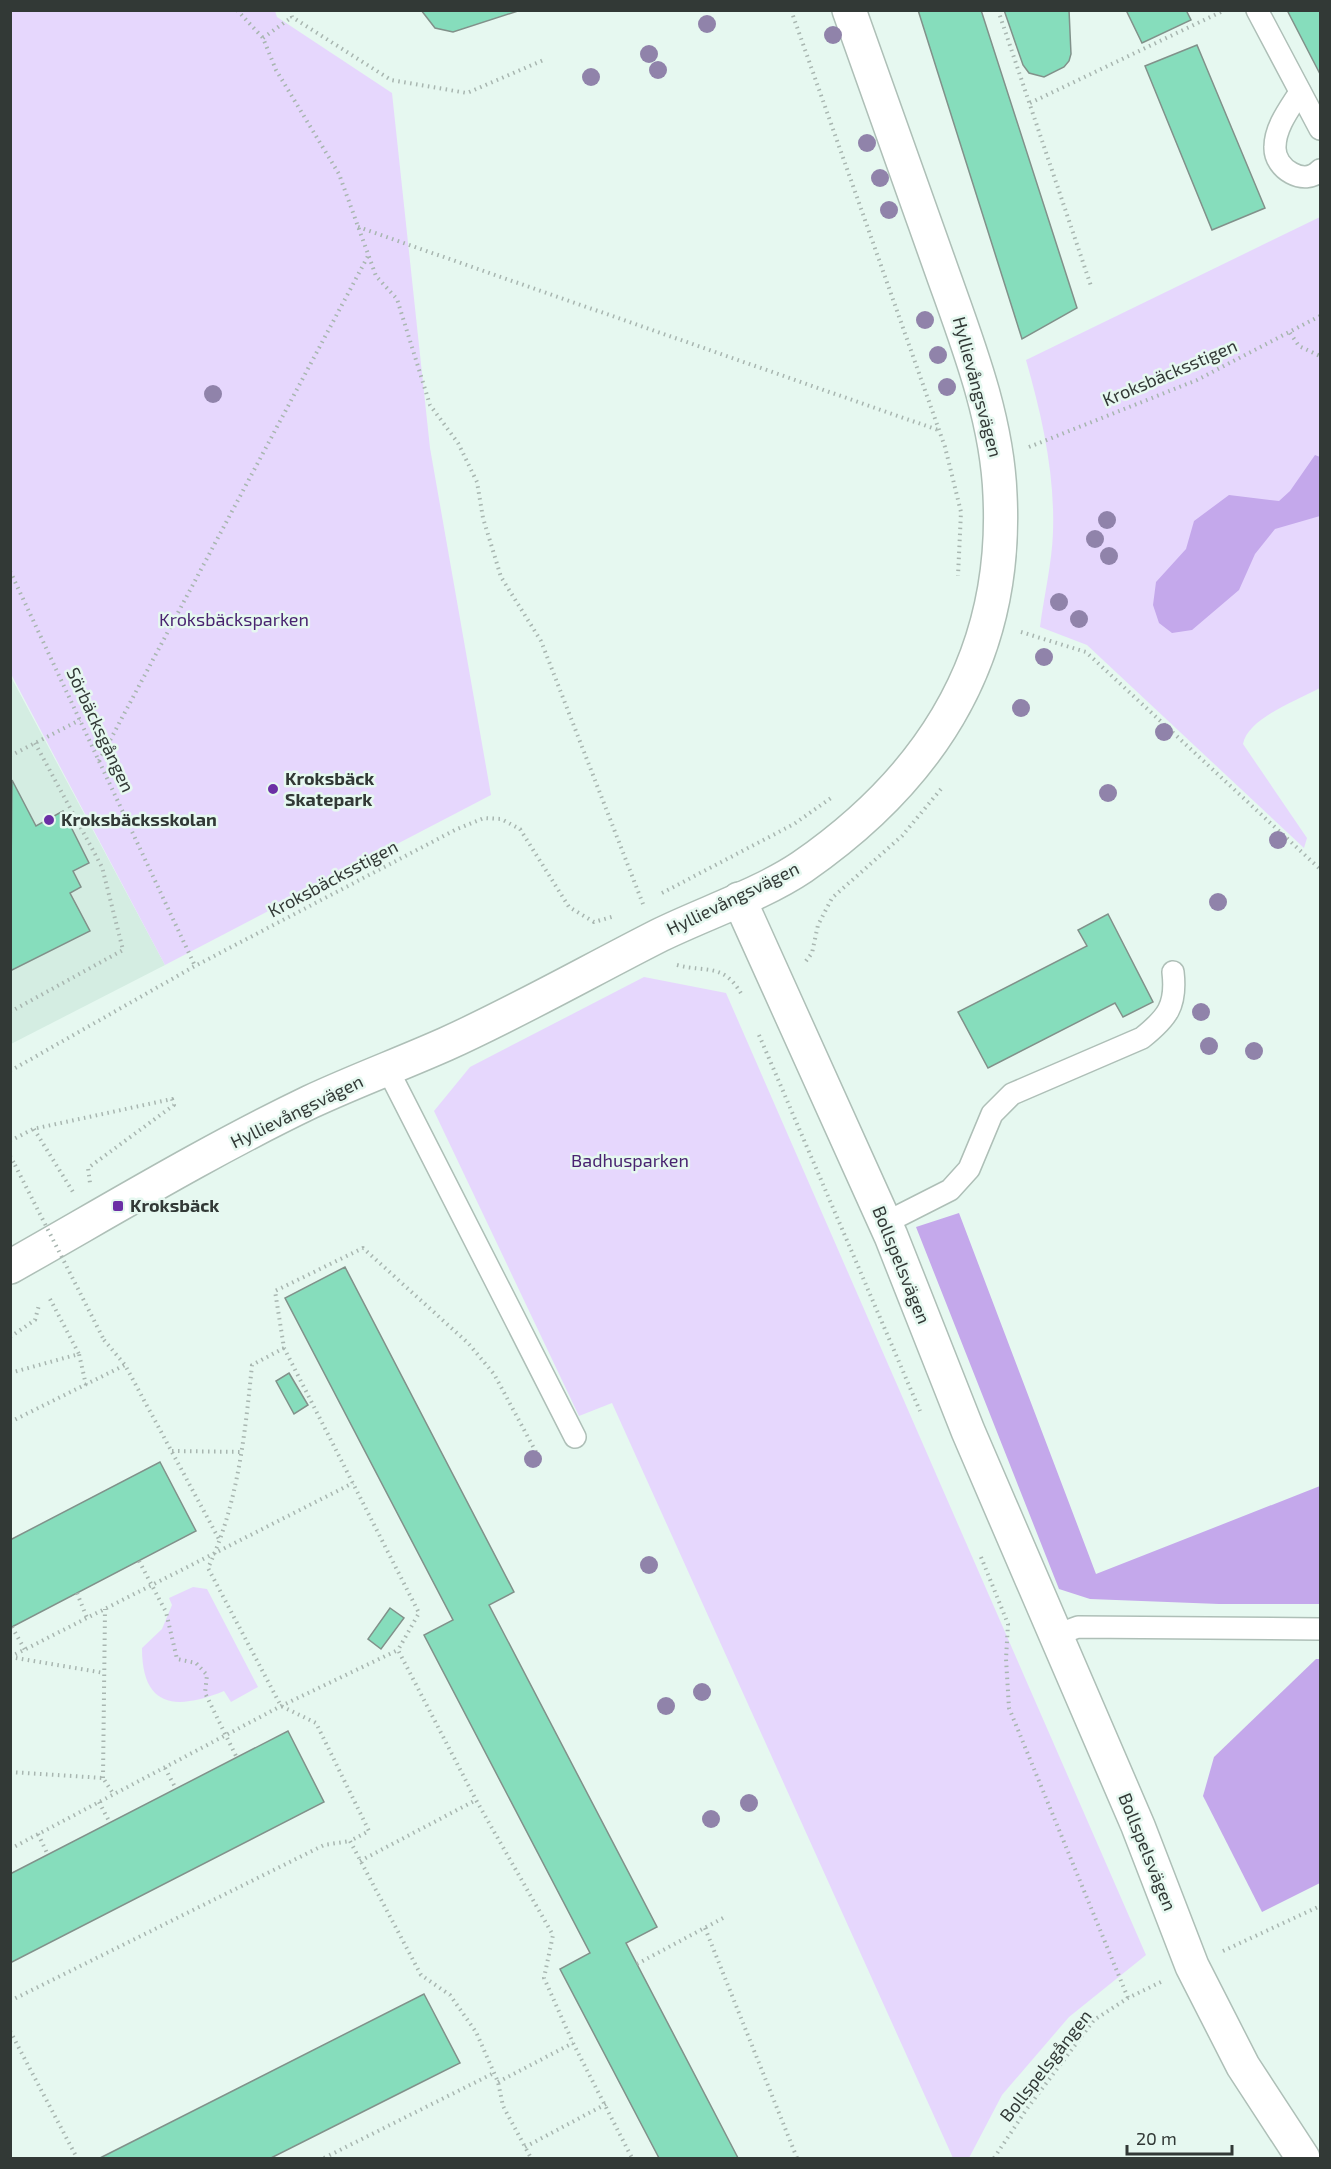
<svg xmlns="http://www.w3.org/2000/svg" width="1331" height="2169" viewBox="0 0 1331 2169" font-family="'Exo 2',sans-serif">
<rect width="100%" height="100%" fill="#e6f8f0"/>
<path fill="#d4ede2" d="M 10,675 L 165,965 L 11,1044 L 10,1044 Z"/>
<g fill="#e6d7fd">
<path d="M 10,11 L 275,11 L 277,17 L 392,93 L 430,448 L 491,795 L 165,965 L 11,674 Z"/>
<path d="M 1320,217 L 1320,688 C 1298,700 1248,718 1243,744 L 1307,838 L 1304,848 L 1087,645 L 1040,627 C 1044,596 1052,563 1053,532 C 1055,474 1042,416 1026,360 Z"/>
<path d="M 644,977 L 726,993 L 1146,1955 L 1069,2017 L 1002,2095 L 969,2158 L 953,2158 L 612,1403 L 579,1416 L 434,1111 L 470,1067 Z"/>
<path d="M 193,1587 L 207,1589 L 258,1687 L 231,1702 L 224,1691 C 177,1710 142,1709 142,1648 L 162,1629 L 172,1605 L 169,1598 Z"/>
</g>
<g fill="#c4a8eb">
<path d="M 1315,455 L 1320,457 L 1320,516 L 1275,529 L 1255,554 L 1239,590 L 1192,630 L 1172,633 L 1159,623 L 1153,605 L 1156,582 L 1186,549 L 1194,521 L 1229,495 L 1279,501 L 1290,491 Z"/>
<path d="M 959,1213 L 1096,1574 L 1320,1486 L 1320,1604 L 1219,1604 L 1090,1599 L 1059,1589 L 916,1227 Z"/>
<path d="M 1316,1659 L 1320,1659 L 1320,1883 L 1262,1912 L 1203,1796 L 1214,1757 Z"/>
</g>
<g fill="#86ddbc" stroke="#81918a" stroke-width="1.5">
<path d="M 421,10 L 521,10 L 453,32 L 435,28 Z"/>
<path d="M 918,10 L 981,10 L 1077,308 L 1022,339 Z"/>
<path d="M 1004,10 L 1069,10 L 1071,54 L 1069,61 L 1064,67 L 1044,77 L 1029,73 L 1023,65 Z"/>
<path d="M 1126,10 L 1186,10 L 1191,20 L 1142,43 Z"/>
<path d="M 1287,10 L 1320,10 L 1320,74 Z"/>
<path d="M 1197,45 L 1265,208 L 1212,230 L 1145,66 Z"/>
<path d="M 12,780 L 36,826 L 63,811 L 89,863 L 73,871 L 81,887 L 70,893 L 90,931 L 10,971 Z"/>
<path d="M 1108,914 L 1153,1002 L 1123,1017 L 1115,1003 L 988,1068 L 958,1012 L 1087,946 L 1078,930 Z"/>
<path d="M 345,1267 L 514,1592 L 489,1605 L 657,1927 L 626,1943 L 738,2158 L 659,2158 L 560,1969 L 590,1953 L 424,1635 L 453,1620 L 285,1298 Z"/>
<path d="M 289,1373 L 308,1405 L 294,1414 L 276,1381 Z"/>
<path d="M 160,1462 L 196,1531 L 10,1628 L 10,1540 Z"/>
<path d="M 390,1608 L 404,1618 L 381,1649 L 368,1639 Z"/>
<path d="M 288,1731 L 324,1802 L 10,1963 L 10,1874 Z"/>
<path d="M 424,1994 L 460,2063 L 414,2086 L 271,2158 L 100,2158 Z"/>
</g>
<g fill="none" stroke-linecap="round" stroke-linejoin="round">
<g stroke="#aebfb7" stroke-width="24">
<g id="service">
<path d="M 1257,10 L 1320,129"/>
<path d="M 1300,92 C 1290,108 1275,127 1275,147 C 1274,169 1305,187 1320,170"/>
<path d="M 387,1068 L 575,1437"/>
<path d="M 885,1223 L 950,1190 L 969,1169 L 992,1114 L 1012,1094 L 1142,1038 C 1167,1018 1177,1006 1173,972"/>
<path d="M 1056,1635 L 1078,1627 L 1320,1629"/>
</g>
</g>
<g stroke="#aebfb7" stroke-width="36">
<g id="minor">
<path d="M 739,899 L 891,1236 L 968,1431 L 1138,1826 L 1192,1966 L 1243,2066 L 1303,2158"/>
<path d="M 10,1267 C 109,1211 208,1151 310,1102 C 355,1081 401,1064 446,1044 C 519,1011 589,971 660,935 C 705,913 762,894 802,867 C 932,777 1008,656 1000,495 C 997,415 965,337 939,263 C 909,179 880,95 849,10"/>
</g>
</g>
<g stroke="#a8b6b0" stroke-width="4" stroke-dasharray="1.5 4.5" stroke-linecap="butt">
<path d="M 237,10 L 263,38 L 276,70 L 339,174 L 376,276 L 397,299 L 430,405 L 458,443 L 477,482 L 483,518 L 501,577 L 541,641 L 643,904"/>
<path d="M 290,10 L 292,17 L 391,80 L 467,93 L 546,59"/>
<path d="M 791,10 L 945,447 L 961,512 L 958,576"/>
<path d="M 998,10 L 1091,286"/>
<path d="M 263,38 L 292,17"/>
<path d="M 1030,103 L 1225,10"/>
<path d="M 358,227 L 938,430"/>
<path d="M 1290,333 L 1299,346 L 1320,356"/>
<path d="M 1029,447 L 1197,380 L 1320,316"/>
<path d="M 10,571 L 195,966"/>
<path d="M 1021,632 L 1086,652 L 1320,869"/>
<path d="M 10,756 L 80,720"/>
<path d="M 99,761 L 368,256"/>
<path d="M 662,893 L 794,824 L 831,798"/>
<path d="M 806,961 L 812,953 L 818,925 L 832,898 L 902,836 L 941,789"/>
<path d="M 677,965 C 707,973 723,962 742,995"/>
<path d="M 10,1012 L 123,950 L 102,867 L 35,743"/>
<path d="M 759,1035 L 920,1411"/>
<path d="M 10,1071 L 195,966 L 457,829 L 484,818 L 501,819 L 520,829 L 569,907 L 594,922 L 615,916"/>
<path d="M 34,1129 L 73,1192"/>
<path d="M 10,1141 L 33,1129 L 172,1099 L 174,1105 L 88,1168 L 90,1183"/>
<path d="M 10,1156 L 15,1165"/>
<path d="M 50,1299 L 79,1354"/>
<path d="M 10,1337 L 35,1320 L 39,1305"/>
<path d="M 104,1340 L 125,1365 L 220,1541"/>
<path d="M 284,1348 L 252,1365 C 245,1434 238,1504 208,1568 L 281,1706 L 316,1723 L 369,1831 L 350,1841 L 421,1975 L 450,1995 L 476,2032 L 498,2082 L 503,2106 L 531,2158"/>
<path d="M 10,1373 L 79,1354 L 86,1385"/>
<path d="M 10,1422 L 125,1365"/>
<path d="M 172,1451 L 243,1452"/>
<path d="M 536,1452 L 494,1374 L 468,1343 L 363,1248 L 275,1291 L 284,1348 L 419,1613 L 398,1650 L 476,1800 L 553,1935 L 544,1978 L 573,2043 L 632,2158"/>
<path d="M 981,1557 L 1008,1624 L 1006,1659 L 1009,1708 L 1128,1998"/>
<path d="M 139,1561 L 166,1612 L 177,1659 L 196,1663 L 207,1675 L 205,1693 L 237,1758"/>
<path d="M 77,1593 L 87,1618"/>
<path d="M 12,1627 L 25,1650"/>
<path d="M 10,1657 L 353,1483"/>
<path d="M 10,1657 L 104,1673"/>
<path d="M 165,1768 L 176,1789"/>
<path d="M 10,1772 L 103,1778 L 114,1795"/>
<path d="M 103,1778 L 105,1609"/>
<path d="M 99,1802 L 110,1823"/>
<path d="M 38,1834 L 48,1855"/>
<path d="M 10,1849 L 281,1706 L 398,1650"/>
<path d="M 360,1861 L 476,1800"/>
<path d="M 705,1928 L 797,2158"/>
<path d="M 1223,1951 L 1320,1906"/>
<path d="M 637,1964 L 725,1917"/>
<path d="M 10,2001 L 324,1845 L 350,1841"/>
<path d="M 10,2031 L 77,2158"/>
<path d="M 498,2082 L 573,2043"/>
<path d="M 525,2147 L 606,2104"/>
<path d="M 324,2158 L 494,2073"/>
<path d="M 994,2158 L 1026,2110 L 1094,2020 L 1128,1998 L 1163,1981"/>
</g>
<use href="#service" stroke="#fff" stroke-width="21"/>
<use href="#minor" stroke="#fff" stroke-width="33"/>
<path stroke="#a8b6b0" stroke-width="4" stroke-dasharray="1.5 4.5" stroke-linecap="butt" d="M 15,1165 L 104,1340"/>
</g>
<g fill="#9083aa">
<circle cx="707" cy="24" r="9"/>
<circle cx="833" cy="35" r="9"/>
<circle cx="649" cy="54" r="9"/>
<circle cx="658" cy="70" r="9"/>
<circle cx="591" cy="77" r="9"/>
<circle cx="867" cy="143" r="9"/>
<circle cx="880" cy="178" r="9"/>
<circle cx="889" cy="210" r="9"/>
<circle cx="925" cy="320" r="9"/>
<circle cx="938" cy="355" r="9"/>
<circle cx="947" cy="387" r="9"/>
<circle cx="213" cy="394" r="9"/>
<circle cx="1107" cy="520" r="9"/>
<circle cx="1095" cy="539" r="9"/>
<circle cx="1109" cy="556" r="9"/>
<circle cx="1059" cy="602" r="9"/>
<circle cx="1079" cy="619" r="9"/>
<circle cx="1044" cy="657" r="9"/>
<circle cx="1021" cy="708" r="9"/>
<circle cx="1164" cy="732" r="9"/>
<circle cx="1108" cy="793" r="9"/>
<circle cx="1278" cy="840" r="9"/>
<circle cx="1218" cy="902" r="9"/>
<circle cx="1201" cy="1012" r="9"/>
<circle cx="1209" cy="1046" r="9"/>
<circle cx="1254" cy="1051" r="9"/>
<circle cx="533" cy="1459" r="9"/>
<circle cx="649" cy="1565" r="9"/>
<circle cx="702" cy="1692" r="9"/>
<circle cx="666" cy="1706" r="9"/>
<circle cx="749" cy="1803" r="9"/>
<circle cx="711" cy="1819" r="9"/>
</g>
<g fill="#6b2fa5" stroke="#e6f8f0" stroke-width="2">
<circle cx="273" cy="789" r="6"/>
<circle cx="49" cy="820" r="6"/>
<rect x="112" y="1200" width="12" height="12" rx="3"/>
</g>
<g text-anchor="middle" stroke-width="5" stroke-linejoin="round" paint-order="stroke">
<g font-size="18" fill="#323936" stroke="#e6f8f0">
<text transform="translate(1170 373) rotate(-23)" y="6">Kroksbäcksstigen</text>
<text transform="translate(977 387) rotate(75)" y="6">Hyllievångsvägen</text>
<text transform="translate(100 730) rotate(65)" y="6">Sörbäcksgången</text>
<text transform="translate(333 879) rotate(-28)" y="6">Kroksbäcksstigen</text>
<text transform="translate(733 899) rotate(-26)" y="6">Hyllievångsvägen</text>
<text transform="translate(297 1112) rotate(-26)" y="6">Hyllievångsvägen</text>
<text transform="translate(901 1265) rotate(68)" y="6">Bollspelsvägen</text>
<text transform="translate(1147 1852) rotate(68)" y="6">Bollspelsvägen</text>
<text transform="translate(1046 2066) rotate(-52)" y="6">Bollspelsgången</text>
</g>
<g font-size="18" fill="#492370" stroke="#e6f8f0">
<text x="234" y="626">Kroksbäcksparken</text>
<text x="630" y="1167">Badhusparken</text>
</g>
<g font-size="18" font-weight="bold" fill="#323936" stroke="#e6f8f0" text-anchor="start">
<text x="285" y="785">Kroksbäck<tspan x="285" dy="21">Skatepark</tspan></text>
<text x="61" y="826">Kroksbäcksskolan</text>
<text x="130" y="1212">Kroksbäck</text>
</g>
</g>
<rect width="1331" height="2169" fill="none" stroke="#323936" stroke-width="24"/>
<path d="M1127 2145v9h105v-9" fill="none" stroke="#323936" stroke-width="3"/>
<text x="1136" y="2145" font-size="18" fill="#323936" stroke="#e6f8f0" stroke-width="4.5" paint-order="stroke">20 m</text>
</svg>
